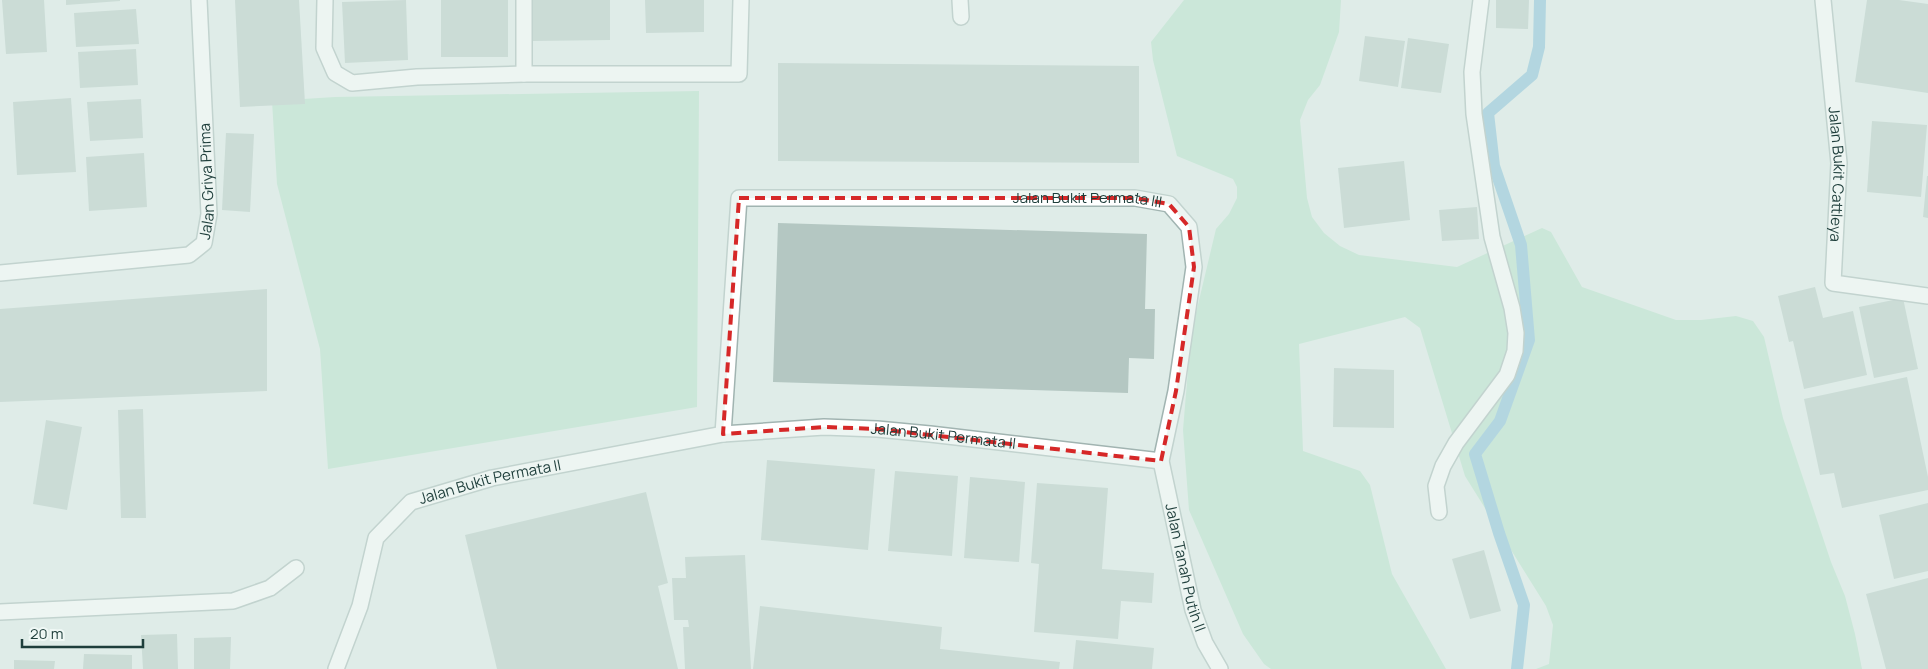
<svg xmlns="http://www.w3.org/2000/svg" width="1928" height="669" viewBox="0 0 1928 669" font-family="Manrope,sans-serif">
<rect width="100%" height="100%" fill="#dfece8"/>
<g fill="#b4e0c8">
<path d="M 1184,0 L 1341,0 L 1339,32 L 1320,85 L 1308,100 L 1300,120 L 1307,198 L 1312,217 L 1324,233 L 1340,246 L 1359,255 L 1457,267 L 1542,228 L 1551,232 L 1582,287 L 1676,320 L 1701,320 L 1736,316 L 1753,321 L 1764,337 L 1783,418 L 1831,562 L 1845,596 L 1855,634 L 1862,669 L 1536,669 L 1549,664 L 1553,625 L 1546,606 L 1465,476 L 1420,328 L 1405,317 L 1299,344 L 1303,451 L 1360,471 L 1370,485 L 1392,574 L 1446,669 L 1271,669 L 1264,664 L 1243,634 L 1189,510 L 1183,430 L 1191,334 L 1216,229 L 1229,214 L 1237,198 L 1237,187 L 1233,179 L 1177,156 L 1153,60 L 1151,42 Z"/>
<path d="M 699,91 L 697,407 L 328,469 L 320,349 L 277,184 L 272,101 L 335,97 Z"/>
</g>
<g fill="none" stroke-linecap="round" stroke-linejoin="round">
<path stroke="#7fbbd8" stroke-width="12" d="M 1517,669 L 1524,605 L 1499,533 L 1475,454 L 1500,421 L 1529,340 L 1521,245 L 1494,166 L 1488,113 L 1532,75 L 1539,47 L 1540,0"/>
</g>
<g fill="#b4c7c2">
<path d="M 2,0 L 44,0 L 47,52 L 6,54 Z"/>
<path d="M 66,0 L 120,0 L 120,1 L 66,5 Z"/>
<path d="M 235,0 L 299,0 L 305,104 L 240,107 Z"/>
<path d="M 406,0 L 408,60 L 345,63 L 342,2 Z"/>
<rect x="441" y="0" width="67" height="57"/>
<path d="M 532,0 L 610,0 L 610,40 L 533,41 Z"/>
<path d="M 645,0 L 704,0 L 704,32 L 646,33 Z"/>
<path d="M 1496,0 L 1529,0 L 1528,29 L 1496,28 Z"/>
<path d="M 1867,0 L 1899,0 L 1928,4 L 1928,93 L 1855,82 Z"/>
<path d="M 136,9 L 139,44 L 76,47 L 74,13 Z"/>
<path d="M 1365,36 L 1405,41 L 1398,87 L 1359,81 Z"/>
<path d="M 1408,38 L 1449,44 L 1441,93 L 1401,88 Z"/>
<path d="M 136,49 L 138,85 L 80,88 L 78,52 Z"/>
<path d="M 778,63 L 1139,66 L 1139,163 L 778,161 Z"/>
<path d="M 71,98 L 76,172 L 17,175 L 13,102 Z"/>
<path d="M 141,99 L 143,138 L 90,141 L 87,102 Z"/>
<path d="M 1872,121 L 1927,125 L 1921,197 L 1867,192 Z"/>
<path d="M 226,133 L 254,134 L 250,212 L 222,210 Z"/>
<path d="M 144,153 L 147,207 L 89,211 L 86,157 Z"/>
<path d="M 1404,161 L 1410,220 L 1344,228 L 1338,168 Z"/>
<path d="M 1927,176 L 1928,176 L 1928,218 L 1923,217 Z"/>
<path d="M 1477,207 L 1479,239 L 1442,241 L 1439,210 Z"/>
<path d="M 778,223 L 1147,234 L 1145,309 L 1155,309 L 1154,359 L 1129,358 L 1128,393 L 773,382 Z"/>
<path d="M 1815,287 L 1823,318 L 1853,311 L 1867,375 L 1804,389 L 1793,341 L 1789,342 L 1778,296 Z"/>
<path d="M 267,289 L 267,391 L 0,402 L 0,309 Z"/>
<path d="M 1903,298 L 1918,369 L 1874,378 L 1859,307 Z"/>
<path d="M 1334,368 L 1394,370 L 1394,428 L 1333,427 Z"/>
<path d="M 1907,377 L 1928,477 L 1928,490 L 1842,508 L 1834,473 L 1820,475 L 1804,399 Z"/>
<path d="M 143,409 L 146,518 L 121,518 L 118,410 Z"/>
<path d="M 46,420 L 82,427 L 67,510 L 33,504 Z"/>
<path d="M 767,460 L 875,469 L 868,550 L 761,540 Z"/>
<path d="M 895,471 L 958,476 L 952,556 L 888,551 Z"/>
<path d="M 970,477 L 1025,482 L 1019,562 L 964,558 Z"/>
<path d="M 1037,483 L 1108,488 L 1102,569 L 1154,573 L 1152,603 L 1121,601 L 1118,639 L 1034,632 L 1039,564 L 1031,563 Z"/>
<path d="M 646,492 L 668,583 L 658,586 L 678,669 L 497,669 L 465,535 Z"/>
<path d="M 1928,503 L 1928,571 L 1894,579 L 1879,515 Z"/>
<path d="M 1484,550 L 1501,611 L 1470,619 L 1452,559 Z"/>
<path d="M 745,555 L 751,669 L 685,669 L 683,627 L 689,627 L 688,620 L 674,620 L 672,578 L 686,578 L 685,557 Z"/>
<path d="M 1928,578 L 1928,669 L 1886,669 L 1866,594 Z"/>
<path d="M 760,606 L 942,627 L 940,649 L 1060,662 L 1059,669 L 753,669 Z"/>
<path d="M 177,634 L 178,669 L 143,669 L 141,635 Z"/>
<path d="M 231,637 L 230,669 L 194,669 L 194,638 Z"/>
<path d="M 1076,640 L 1154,648 L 1152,669 L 1073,669 Z"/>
<path d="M 84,654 L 132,655 L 132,669 L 83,669 Z"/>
<path d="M 14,660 L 55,661 L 54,669 L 14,669 Z"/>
</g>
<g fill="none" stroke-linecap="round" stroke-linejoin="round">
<g stroke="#a1b4b1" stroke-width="18">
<g id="minor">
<path d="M 325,0 L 324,48 L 335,73 L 352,83 L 417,77 L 524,74 L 739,74 L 741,0"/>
<path d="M 524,0 L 524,74"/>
<path d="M 960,0 L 961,17"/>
<path id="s1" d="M 1823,0 L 1839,163 L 1833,283 L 1928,296"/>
<path id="s2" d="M 0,273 L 189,255 L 204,243 L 209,214 L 199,0"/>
<path id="s3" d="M 723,434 L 739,198 L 1135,198 L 1169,204 L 1189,227 L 1194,267 L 1176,391 L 1161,461 L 1193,610 L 1205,643 L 1220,669"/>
<path d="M 1439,512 L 1436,486 L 1443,466 L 1456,443 L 1507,375 L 1515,351 L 1516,333 L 1512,308 L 1492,237 L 1474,114 L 1472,72 L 1481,0"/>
<path d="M 0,612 L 233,601 L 270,588 L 296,568"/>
<path id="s4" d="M 336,669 L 360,606 L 376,538 L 411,502 L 492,478 L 723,434 L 824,427 L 877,429 L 930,434 L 1161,461"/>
</g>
</g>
<use href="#minor" stroke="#fff" stroke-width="15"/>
</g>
<path d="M0 0H1928V669H0ZM 739,198 L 1135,198 L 1169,204 L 1189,227 L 1194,267 L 1176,391 L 1161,461 L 877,429 L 824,427 L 723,434 Z" fill="#dfece8" fill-opacity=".55" fill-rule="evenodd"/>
<path fill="none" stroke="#d62828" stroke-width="4" stroke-dasharray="10 6" stroke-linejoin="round" d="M 739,198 L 1135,198 L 1169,204 L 1189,227 L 1194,267 L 1176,391 L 1161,461 L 877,429 L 824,427 L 723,434 Z"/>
<g text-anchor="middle" stroke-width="4" stroke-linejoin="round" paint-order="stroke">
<g font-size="15" fill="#1e3e3b" stroke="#eff8f5">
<text dy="5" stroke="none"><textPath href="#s1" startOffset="175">Jalan Bukit Cattleya</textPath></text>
<text dy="5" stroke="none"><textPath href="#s2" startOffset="271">Jalan Griya Prima</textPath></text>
<text dy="5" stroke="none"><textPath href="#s3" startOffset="585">Jalan Bukit Permata III</textPath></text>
<text dy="5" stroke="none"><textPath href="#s4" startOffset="728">Jalan Bukit Permata II</textPath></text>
<text dy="5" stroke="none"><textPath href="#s4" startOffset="269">Jalan Bukit Permata II</textPath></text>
<text dy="5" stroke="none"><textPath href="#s3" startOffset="1044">Jalan Tanah Putih II</textPath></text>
</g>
</g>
<path d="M22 639v8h121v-8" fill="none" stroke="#1e3e3b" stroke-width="2.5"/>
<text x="30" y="639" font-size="15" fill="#1e3e3b" stroke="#eff8f5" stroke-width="4" paint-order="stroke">20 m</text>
</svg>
